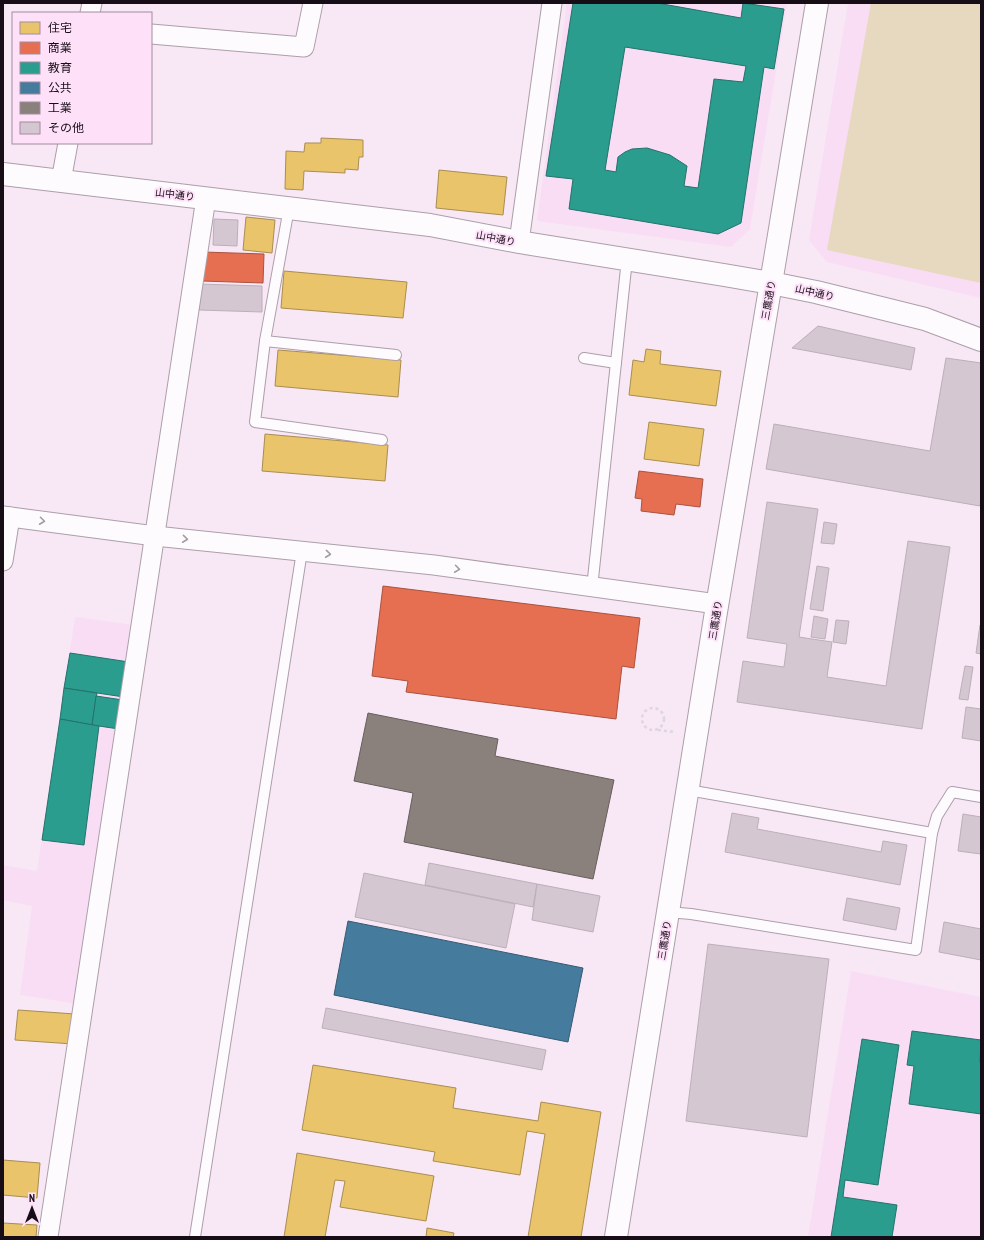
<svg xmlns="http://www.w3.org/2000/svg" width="984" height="1240" viewBox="0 0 984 1240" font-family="'PT Sans Narrow','Noto Sans JP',sans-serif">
<rect width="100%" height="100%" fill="#f8e7f5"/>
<g fill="#f9ddf4">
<path d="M 567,3 L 787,3 L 750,229 L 731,247 L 537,221 Z"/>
<path d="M 848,3 L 981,3 L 981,298 L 827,262 L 809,240 Z"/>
<path d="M 75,617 L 135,625 L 79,1004 L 20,995 L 32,906 L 3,900 L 3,865 L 37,871 Z"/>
<path d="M 851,971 L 981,997 L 981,1237 L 808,1237 Z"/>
</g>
<path fill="#e7d8c0" d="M 871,3 L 981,3 L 981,283 L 827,250 Z"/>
<g fill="#e9c46a" stroke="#aa8d51">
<path d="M 321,138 L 363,140 L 363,157 L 359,157 L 358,170 L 345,169 L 345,173 L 304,171 L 303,190 L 285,189 L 286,151 L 304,152 L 305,143 L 321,143 Z"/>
<path d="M 439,170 L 507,177 L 503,215 L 436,208 Z"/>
<path d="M 246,217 L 275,220 L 272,253 L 243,250 Z"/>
<path d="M 284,271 L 407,282 L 403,318 L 281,308 Z"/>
<path d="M 646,349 L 661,351 L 660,364 L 721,371 L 716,406 L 629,395 L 633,360 L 644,362 Z"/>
<path d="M 278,350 L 401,360 L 398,397 L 275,386 Z"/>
<path d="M 649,422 L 704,429 L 699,466 L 644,459 Z"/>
<path d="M 265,434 L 388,445 L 385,481 L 262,471 Z"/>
<path d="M 18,1010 L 75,1014 L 73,1044 L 15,1040 Z"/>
<path d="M 313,1065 L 456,1088 L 453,1108 L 538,1121 L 541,1102 L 601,1112 L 581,1237 L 528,1237 L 545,1134 L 527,1131 L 520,1175 L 433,1161 L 435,1152 L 302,1130 Z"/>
<path d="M 297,1153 L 434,1176 L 426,1221 L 340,1207 L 345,1181 L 335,1180 L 325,1237 L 284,1237 Z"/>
<path d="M 3,1160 L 40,1163 L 37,1198 L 3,1195 Z"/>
<path d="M 3,1223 L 37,1225 L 36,1237 L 3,1237 Z"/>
<path d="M 427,1228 L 454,1233 L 453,1237 L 426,1237 Z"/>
</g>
<g fill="#e76f51" stroke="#a9523f">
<path d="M 203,252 L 264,254 L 263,283 L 202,281 Z"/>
<path d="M 639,471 L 703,479 L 700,507 L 676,504 L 674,515 L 641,511 L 642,499 L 635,498 Z"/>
<path d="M 383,586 L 640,618 L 634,668 L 622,666 L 616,719 L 406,692 L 408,681 L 372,676 Z"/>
</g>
<g fill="#2a9d8f" stroke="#24726b" fill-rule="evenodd">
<path d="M 573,3 L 657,3 L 741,18 L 743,3 L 784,9 L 774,69 L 764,67 L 741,223 L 718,234 L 569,209 L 573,179 L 546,176 ZM 625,47 L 746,66 L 743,82 L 714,79 L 698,188 L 684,186 L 687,166 L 670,155 L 647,148 L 632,149 L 625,152 L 618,157 L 616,172 L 605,170 Z"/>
<path d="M 70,653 L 129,662 L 124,697 L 64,688 Z"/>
<path d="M 64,688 L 97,693 L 92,725 L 60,719 Z"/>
<path d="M 96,696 L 123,700 L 119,729 L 92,725 Z"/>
<path d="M 60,719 L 99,726 L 84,845 L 42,840 Z"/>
<path d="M 912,1031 L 981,1040 L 980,1062 L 981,1062 L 981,1114 L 909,1104 L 914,1066 L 907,1065 Z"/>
<path d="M 862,1039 L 899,1045 L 878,1185 L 845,1180 L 843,1197 L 897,1205 L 892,1237 L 831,1237 Z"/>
</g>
<path fill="#457b9d" stroke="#375a74" d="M 348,921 L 583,968 L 568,1042 L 334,995 Z"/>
<path fill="#8a817c" stroke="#685e5d" d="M 368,713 L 498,739 L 495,756 L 614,780 L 593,879 L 404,842 L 413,793 L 354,781 Z"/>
<g fill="#d4c7d2" stroke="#bdafba">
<path d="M 214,219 L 238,220 L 237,246 L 213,245 Z"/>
<path d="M 200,284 L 262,286 L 262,312 L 199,310 Z"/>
<path d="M 818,326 L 915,348 L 911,370 L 792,348 Z"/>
<path d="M 946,358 L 981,363 L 981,498 L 980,506 L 766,469 L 774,424 L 930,451 Z"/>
<path d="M 767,502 L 818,509 L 799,637 L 832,642 L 827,677 L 886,686 L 908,541 L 950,547 L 922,729 L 737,702 L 743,661 L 784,667 L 787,644 L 747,638 Z"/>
<path d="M 824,522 L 837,524 L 834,544 L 821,543 Z"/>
<path d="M 817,566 L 829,568 L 823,611 L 810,609 Z"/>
<path d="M 814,616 L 828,619 L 825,639 L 811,637 Z"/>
<path d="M 836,620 L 849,621 L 846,644 L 833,642 Z"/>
<path d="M 980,625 L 981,626 L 981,654 L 976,653 Z"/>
<path d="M 965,666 L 973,667 L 968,700 L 959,699 Z"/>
<path d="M 966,707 L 981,709 L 981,741 L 962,738 Z"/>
<path d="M 732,813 L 759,818 L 757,829 L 881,852 L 883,841 L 907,845 L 900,885 L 725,852 Z"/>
<path d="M 963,814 L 981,817 L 981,854 L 958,851 Z"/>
<path d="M 429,863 L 537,884 L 533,907 L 425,885 Z"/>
<path d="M 364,873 L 515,904 L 506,948 L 355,917 Z"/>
<path d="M 537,884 L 600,896 L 593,932 L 532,920 Z"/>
<path d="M 847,898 L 900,908 L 896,930 L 843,920 Z"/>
<path d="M 944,922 L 981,929 L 981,960 L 939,952 Z"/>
<path d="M 708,944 L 829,959 L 807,1137 L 686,1121 Z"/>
<path d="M 326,1008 L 546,1050 L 542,1070 L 322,1028 Z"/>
</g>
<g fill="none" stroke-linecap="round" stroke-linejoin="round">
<g stroke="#ac9fa9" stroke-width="12">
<g id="lane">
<path d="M 288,209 L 287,219 L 265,341 L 255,422 L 382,440"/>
<path d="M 265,341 L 396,355"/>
<path d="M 584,358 L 616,363"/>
<path d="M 592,588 L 627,259"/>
<path d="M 932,833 L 937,816 L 952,792 L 981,797"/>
<path d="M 668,912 L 691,914 L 916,950 L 932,833 L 688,790"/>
<path d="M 195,1237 L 302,551"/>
</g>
</g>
<g stroke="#ac9fa9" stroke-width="21">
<g id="street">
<path d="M 90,13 L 92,3"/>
<path d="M 151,34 L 304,47 L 313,3"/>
<path d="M 61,181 L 68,143"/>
<path d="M 519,242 L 552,3"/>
<path d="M 3,516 L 155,536 L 434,565 L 717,604"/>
<path d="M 3,561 L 10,517"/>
<path d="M 48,1237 L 206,198"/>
</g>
</g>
<g stroke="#ac9fa9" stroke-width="24">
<g id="secondary">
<path d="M 3,174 L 430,225 L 519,242 L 724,275 L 771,283 L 816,292 L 925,319 L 981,340"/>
<path d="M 616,1237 L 715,618 L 780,229 L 817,3"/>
</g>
</g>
<g stroke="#dcd7dc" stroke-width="2.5" stroke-dasharray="3 3" stroke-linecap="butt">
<circle cx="653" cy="719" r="11"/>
<path d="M 658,730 L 674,732"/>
</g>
<use href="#lane" stroke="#fefbfe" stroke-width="10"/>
<use href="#street" stroke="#fefbfe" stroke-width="19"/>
<use href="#secondary" stroke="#fefbfe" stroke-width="22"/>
</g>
<defs><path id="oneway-chevron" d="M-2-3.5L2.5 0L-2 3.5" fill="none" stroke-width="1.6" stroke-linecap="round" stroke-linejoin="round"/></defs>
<g stroke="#a29ca1">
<use href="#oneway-chevron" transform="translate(42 521) rotate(7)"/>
<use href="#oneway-chevron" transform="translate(185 539) rotate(6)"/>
<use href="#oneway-chevron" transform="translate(328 554) rotate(6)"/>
<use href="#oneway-chevron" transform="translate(457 569) rotate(8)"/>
</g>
<g text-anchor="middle" stroke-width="4" stroke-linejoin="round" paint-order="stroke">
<g font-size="10" fill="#170d16" stroke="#fee1f9">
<text transform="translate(175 194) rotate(7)" y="4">山中通り</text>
<text transform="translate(496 238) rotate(11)" y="4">山中通り</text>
<text transform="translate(815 292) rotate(13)" y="4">山中通り</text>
<text transform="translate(768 300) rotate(-80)" y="4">三鷹通り</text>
<text transform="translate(715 620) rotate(-81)" y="4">三鷹通り</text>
<text transform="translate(664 940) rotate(-81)" y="4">三鷹通り</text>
</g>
</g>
<rect width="984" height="1240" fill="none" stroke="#170d16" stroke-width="8"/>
<rect x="12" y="12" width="140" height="132" fill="#fee1f9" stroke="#a28c9e"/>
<rect x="20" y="22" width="20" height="12" fill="#e9c46a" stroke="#a28c9e"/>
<text x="48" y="32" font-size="12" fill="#170d16">住宅</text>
<rect x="20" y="42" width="20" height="12" fill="#e76f51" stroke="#a28c9e"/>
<text x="48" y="52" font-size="12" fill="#170d16">商業</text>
<rect x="20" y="62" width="20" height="12" fill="#2a9d8f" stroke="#a28c9e"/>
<text x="48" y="72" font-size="12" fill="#170d16">教育</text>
<rect x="20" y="82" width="20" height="12" fill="#457b9d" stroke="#a28c9e"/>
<text x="48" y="92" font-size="12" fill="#170d16">公共</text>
<rect x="20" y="102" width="20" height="12" fill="#8a817c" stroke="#a28c9e"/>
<text x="48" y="112" font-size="12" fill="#170d16">工業</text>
<rect x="20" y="122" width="20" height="12" fill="#d4c7d2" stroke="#a28c9e"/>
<text x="48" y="132" font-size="12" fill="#170d16">その他</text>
<g transform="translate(32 1208)" stroke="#fee1f9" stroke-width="3" paint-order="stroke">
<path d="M0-3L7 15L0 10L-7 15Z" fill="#170d16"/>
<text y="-6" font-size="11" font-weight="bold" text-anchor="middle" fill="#170d16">N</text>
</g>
</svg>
